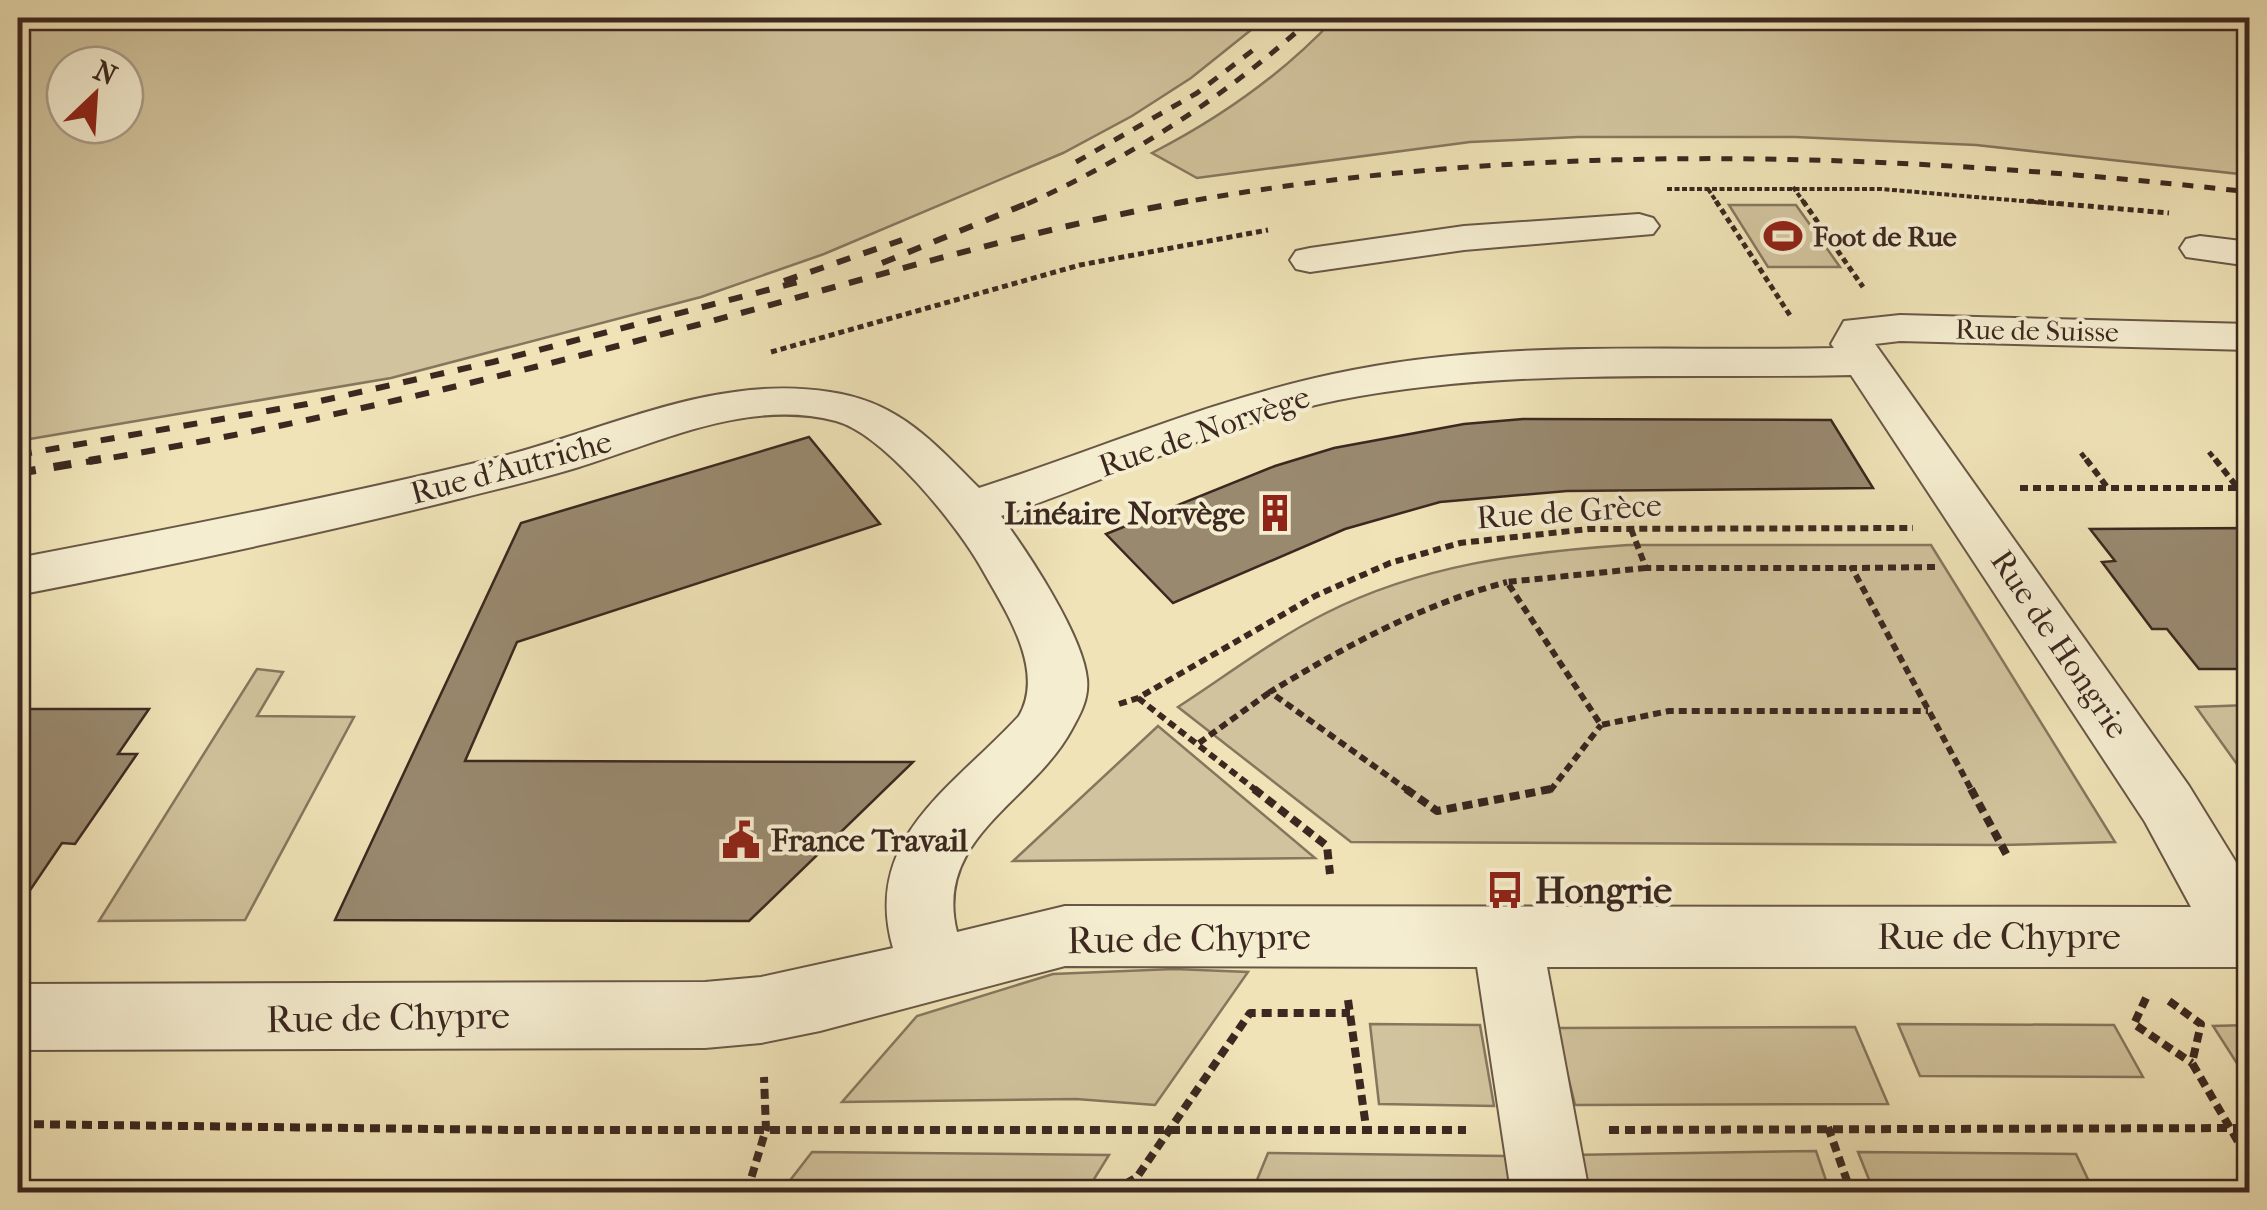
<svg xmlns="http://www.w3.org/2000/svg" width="2267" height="1210" viewBox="0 0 2267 1210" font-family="'IM FELL French Canon',serif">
<rect width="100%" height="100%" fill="#efe3b7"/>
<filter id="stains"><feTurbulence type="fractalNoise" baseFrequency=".002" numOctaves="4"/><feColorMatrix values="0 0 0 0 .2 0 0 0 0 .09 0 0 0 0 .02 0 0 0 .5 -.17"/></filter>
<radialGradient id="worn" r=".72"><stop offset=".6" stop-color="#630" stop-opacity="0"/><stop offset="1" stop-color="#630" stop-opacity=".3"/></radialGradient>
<g fill="#d1c39d" stroke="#86765e" stroke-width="2.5" fill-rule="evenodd">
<path d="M 18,18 L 1266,18 L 1191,78 L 1132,116 L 1063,153 L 824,254 L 701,297 L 391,378 L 18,441 ZM 65,65 L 125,65 L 125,125 L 65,125 Z"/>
<path d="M 1335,18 L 2249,18 L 2249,175 L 1976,145 L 1795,137 L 1578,137 L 1470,142 L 1197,178 L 1152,153 C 1222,117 1282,75 1335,18 Z"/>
<path d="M 1729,205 L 1796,205 L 1840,267 L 1768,267 Z"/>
<path d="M 1628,545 L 1931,545 L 2115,842 L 2001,845 L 1351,842 L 1178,707 C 1226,676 1274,639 1326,613 C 1421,565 1523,552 1628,545 Z"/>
<path d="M 257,669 L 283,672 L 257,716 L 354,717 L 245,920 L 99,921 Z"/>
<path d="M 2249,705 L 2250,705 L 2249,781 L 2196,707 Z"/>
<path d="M 1158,726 L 1315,858 L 1013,861 Z"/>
<path d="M 1174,969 L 1248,972 L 1155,1105 L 1076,1099 L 842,1102 L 917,1016 L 1053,974 Z"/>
<path d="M 1370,1024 L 1480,1025 L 1494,1106 L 1379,1104 Z"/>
<path d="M 1898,1024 L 2114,1025 L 2143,1077 L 1920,1076 Z"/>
<path d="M 2249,1025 L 2250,1079 L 2247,1079 L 2213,1026 Z"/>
<path d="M 1855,1027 L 1888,1104 L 1575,1105 L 1556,1028 Z"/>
<path d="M 1816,1151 L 1830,1192 L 1581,1192 L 1570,1155 Z"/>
<path d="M 812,1152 L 1109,1155 L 1086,1192 L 781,1192 Z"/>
<path d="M 1858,1152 L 2076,1154 L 2094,1192 L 1874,1192 Z"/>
<path d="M 1268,1153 L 1506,1156 L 1515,1192 L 1252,1192 Z"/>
</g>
<g fill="#99896f" stroke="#3c2820" stroke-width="2.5">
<path d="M 1523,419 L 1831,420 L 1873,488 L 1567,491 L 1440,502 L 1345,529 L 1173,603 L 1106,534 L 1275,466 L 1334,448 L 1464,424 Z"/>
<path d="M 809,437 L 880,524 L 517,642 L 465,761 L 913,762 L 749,921 L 335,920 L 521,523 Z"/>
<path d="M 2250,528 L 2250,669 L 2199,669 L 2167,629 L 2152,629 L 2102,562 L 2115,561 L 2090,529 Z"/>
<path d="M 18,709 L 149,709 L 118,754 L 137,754 L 75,844 L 62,843 L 18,908 Z"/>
</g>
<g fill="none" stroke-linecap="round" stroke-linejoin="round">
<g stroke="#695746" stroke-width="4">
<g id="minor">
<path d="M 1639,214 L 1653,218 L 1659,226 L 1653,234 L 1464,250 L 1310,272 L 1296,269 L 1290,260 L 1296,251 L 1310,248 L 1464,226 Z"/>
<path d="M 2200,236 L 2250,242 L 2250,266 L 2186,257 L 2180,248 L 2186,239 Z"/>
<path d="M 1900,315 L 2250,324 L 2250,350 L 1900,341 L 1875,344 L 2189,786 L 2250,885 L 2250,967 L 1547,967 L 1589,1192 L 1511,1192 L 1477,967 L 1065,966 L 820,1031 L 761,1043 L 705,1048 L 18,1050 L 18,984 L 705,982 L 761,977 L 893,948 C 861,838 955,786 1019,716 C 1046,670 1005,610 982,569 C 958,526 884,434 836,421 C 749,398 660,442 579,467 C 540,479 501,488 462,498 C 315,535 167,566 18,595 L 18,558 C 176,528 335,497 492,459 C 602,432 714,373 830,392 C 899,402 932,441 979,488 C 1097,450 1211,400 1333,374 C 1497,338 1667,352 1834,348 L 1831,344 L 1844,321 ZM 1851,375 L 2145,822 L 2191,907 L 1065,906 L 957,932 C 933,837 1033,802 1072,729 C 1081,713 1089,698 1087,679 C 1083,635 1028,553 1001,516 C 1113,479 1222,423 1338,400 C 1507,367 1680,379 1851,375 Z"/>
</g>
</g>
<g stroke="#3c2820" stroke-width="4" stroke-dasharray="5 2.5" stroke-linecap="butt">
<path d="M 1793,187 L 1805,204"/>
<path d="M 1667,189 L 1881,189 L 2058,204"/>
<path d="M 1708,189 L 1718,204"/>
</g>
<g stroke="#3c2820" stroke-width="5" stroke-dasharray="6 4" stroke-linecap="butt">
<path d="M 1716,201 L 1791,317"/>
<path d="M 1803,201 L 1863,287"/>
<path d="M 2028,201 L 2169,213"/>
<path d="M 771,352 L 1080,265 L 1268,230"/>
<path d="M 2209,452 L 2217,462"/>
<path d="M 2081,453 L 2088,462"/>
</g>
<g stroke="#3c2820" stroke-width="6" stroke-dasharray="8 5" stroke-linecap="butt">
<path d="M 2086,459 L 2107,487"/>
<path d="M 2215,459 L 2237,487"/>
<path d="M 2020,488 L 2250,488"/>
<path d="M 1631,529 L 1646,568 L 1852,568"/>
<path d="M 1935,567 L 1852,568 L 1972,791"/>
<path d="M 1646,568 L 1507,582 L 1601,725 L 1669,711 L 1928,711"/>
<path d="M 1138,698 L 1257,791"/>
<path d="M 1119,704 L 1138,698 L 1315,596 L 1390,563 L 1460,543 L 1589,529 L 1913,528"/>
<path d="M 1199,743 L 1270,692"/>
<path d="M 1409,791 L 1270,692 C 1346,646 1421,605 1507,582"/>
<path d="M 1550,791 L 1601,725"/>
</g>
<g stroke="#3c2820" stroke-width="8" stroke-dasharray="10 6" stroke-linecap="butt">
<path d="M 1254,789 L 1327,846 L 1330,874"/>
<path d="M 1406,789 L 1437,811 L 1551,789"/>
<path d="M 1971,789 L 2009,859"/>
<path d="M 2146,998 L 2134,1024 L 2192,1063"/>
<path d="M 1348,1000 L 1366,1127"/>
<path d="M 2169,1001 L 2201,1024 L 2192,1063 L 2250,1162"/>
<path d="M 18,1124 L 516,1130 L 1466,1130"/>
<path d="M 1828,1127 L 1851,1192"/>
<path d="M 1609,1130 L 2250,1128"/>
<path d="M 747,1192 L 766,1129 L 764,1077"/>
<path d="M 1112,1192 L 1137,1177 L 1250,1013 L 1350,1013"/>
</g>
<use href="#minor" fill="#f5edd0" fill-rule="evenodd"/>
<g stroke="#3c2820" stroke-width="5" stroke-dasharray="11 11" stroke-linecap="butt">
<path d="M 1076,162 L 1197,93 L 1261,44"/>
<path d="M 1027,204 C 1133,156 1227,96 1312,18"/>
<path d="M 1174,204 C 1531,139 1890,152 2250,192"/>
</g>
<g stroke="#3c2820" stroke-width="6" stroke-dasharray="14 14" stroke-linecap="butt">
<path d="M 882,263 L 1033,201"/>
<path d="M 784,281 L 902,240"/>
<path d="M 18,455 L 307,404 L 493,362 L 798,282"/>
<path d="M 86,462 C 292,428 495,379 697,325 C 860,281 1022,231 1188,201"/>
</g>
<path stroke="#3c2820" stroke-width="8" stroke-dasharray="18 18" stroke-linecap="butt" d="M 18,473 L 101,459"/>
</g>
<defs>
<g id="stadium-bare" transform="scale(3)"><path d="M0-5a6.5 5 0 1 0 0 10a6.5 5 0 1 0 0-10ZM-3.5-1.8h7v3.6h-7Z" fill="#8f2418" stroke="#f5edd0" stroke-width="2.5" paint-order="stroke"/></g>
<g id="building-bare" transform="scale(3)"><path d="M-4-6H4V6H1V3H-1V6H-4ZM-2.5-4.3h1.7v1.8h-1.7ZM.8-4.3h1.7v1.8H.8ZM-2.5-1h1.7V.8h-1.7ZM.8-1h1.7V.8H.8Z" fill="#8f2418" stroke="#f5edd0" stroke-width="2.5" paint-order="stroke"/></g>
<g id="civic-bare" transform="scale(3)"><path d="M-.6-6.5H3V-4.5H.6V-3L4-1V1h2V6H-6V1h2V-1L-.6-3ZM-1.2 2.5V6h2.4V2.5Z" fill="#8f2418" stroke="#f5edd0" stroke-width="2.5" paint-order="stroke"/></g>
<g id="bus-bare" transform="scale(3)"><path d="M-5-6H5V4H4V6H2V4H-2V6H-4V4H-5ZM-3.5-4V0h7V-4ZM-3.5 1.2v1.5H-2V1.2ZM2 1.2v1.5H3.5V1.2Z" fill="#8f2418" stroke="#f5edd0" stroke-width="2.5" paint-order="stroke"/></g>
</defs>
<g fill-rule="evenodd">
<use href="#stadium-bare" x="1783" y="236"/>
<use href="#building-bare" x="1275" y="513"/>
<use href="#civic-bare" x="741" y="840"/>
<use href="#bus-bare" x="1505" y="890"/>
</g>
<g text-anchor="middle" stroke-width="8" stroke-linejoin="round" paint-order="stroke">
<g font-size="28" font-weight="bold" fill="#3c2820" stroke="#f5edd0" text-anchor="start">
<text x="1813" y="246">Foot de Rue</text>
</g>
<g font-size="28" fill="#3c2820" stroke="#f5edd0">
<text transform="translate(2037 330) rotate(1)" y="10">Rue de Suisse</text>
</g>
<g font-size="32" fill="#3c2820" stroke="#f5edd0">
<text transform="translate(1204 431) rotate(-19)" y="11">Rue de Norvège</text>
<text transform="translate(511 467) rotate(-15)" y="11">Rue d'Autriche</text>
<text transform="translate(1569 511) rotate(-4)" y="11">Rue de Grèce</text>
<text transform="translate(2060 644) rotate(56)" y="11">Rue de Hongrie</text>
</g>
<g font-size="32" font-weight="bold" fill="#3c2820" stroke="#f5edd0" text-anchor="end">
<text x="1245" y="524">Linéaire Norvège</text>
<text x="771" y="851" text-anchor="start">France Travail</text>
</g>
<g font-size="38" font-weight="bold" fill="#3c2820" stroke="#f5edd0" text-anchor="start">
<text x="1535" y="903">Hongrie</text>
</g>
<g font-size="38" fill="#3c2820" stroke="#f5edd0">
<text x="1999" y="949">Rue de Chypre</text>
<text transform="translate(1189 938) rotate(-1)" y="13">Rue de Chypre</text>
<text transform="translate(388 1017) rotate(-1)" y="13">Rue de Chypre</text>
</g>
</g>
<rect width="2267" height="1210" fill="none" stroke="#efe3b7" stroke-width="60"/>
<rect x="20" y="20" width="2227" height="1170" fill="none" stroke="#3c2820" stroke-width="5"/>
<rect x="30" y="30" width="2207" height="1150" fill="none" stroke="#3c2820" stroke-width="2.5"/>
<g transform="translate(95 95) rotate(25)"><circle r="48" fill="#f5edd0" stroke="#ab9e8a" stroke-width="2.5"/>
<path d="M0-8L18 38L0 25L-18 38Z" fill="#8f2418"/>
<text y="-15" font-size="28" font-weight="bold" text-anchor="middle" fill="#3c2820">N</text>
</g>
<rect width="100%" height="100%" filter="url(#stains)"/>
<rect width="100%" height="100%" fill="url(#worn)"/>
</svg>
